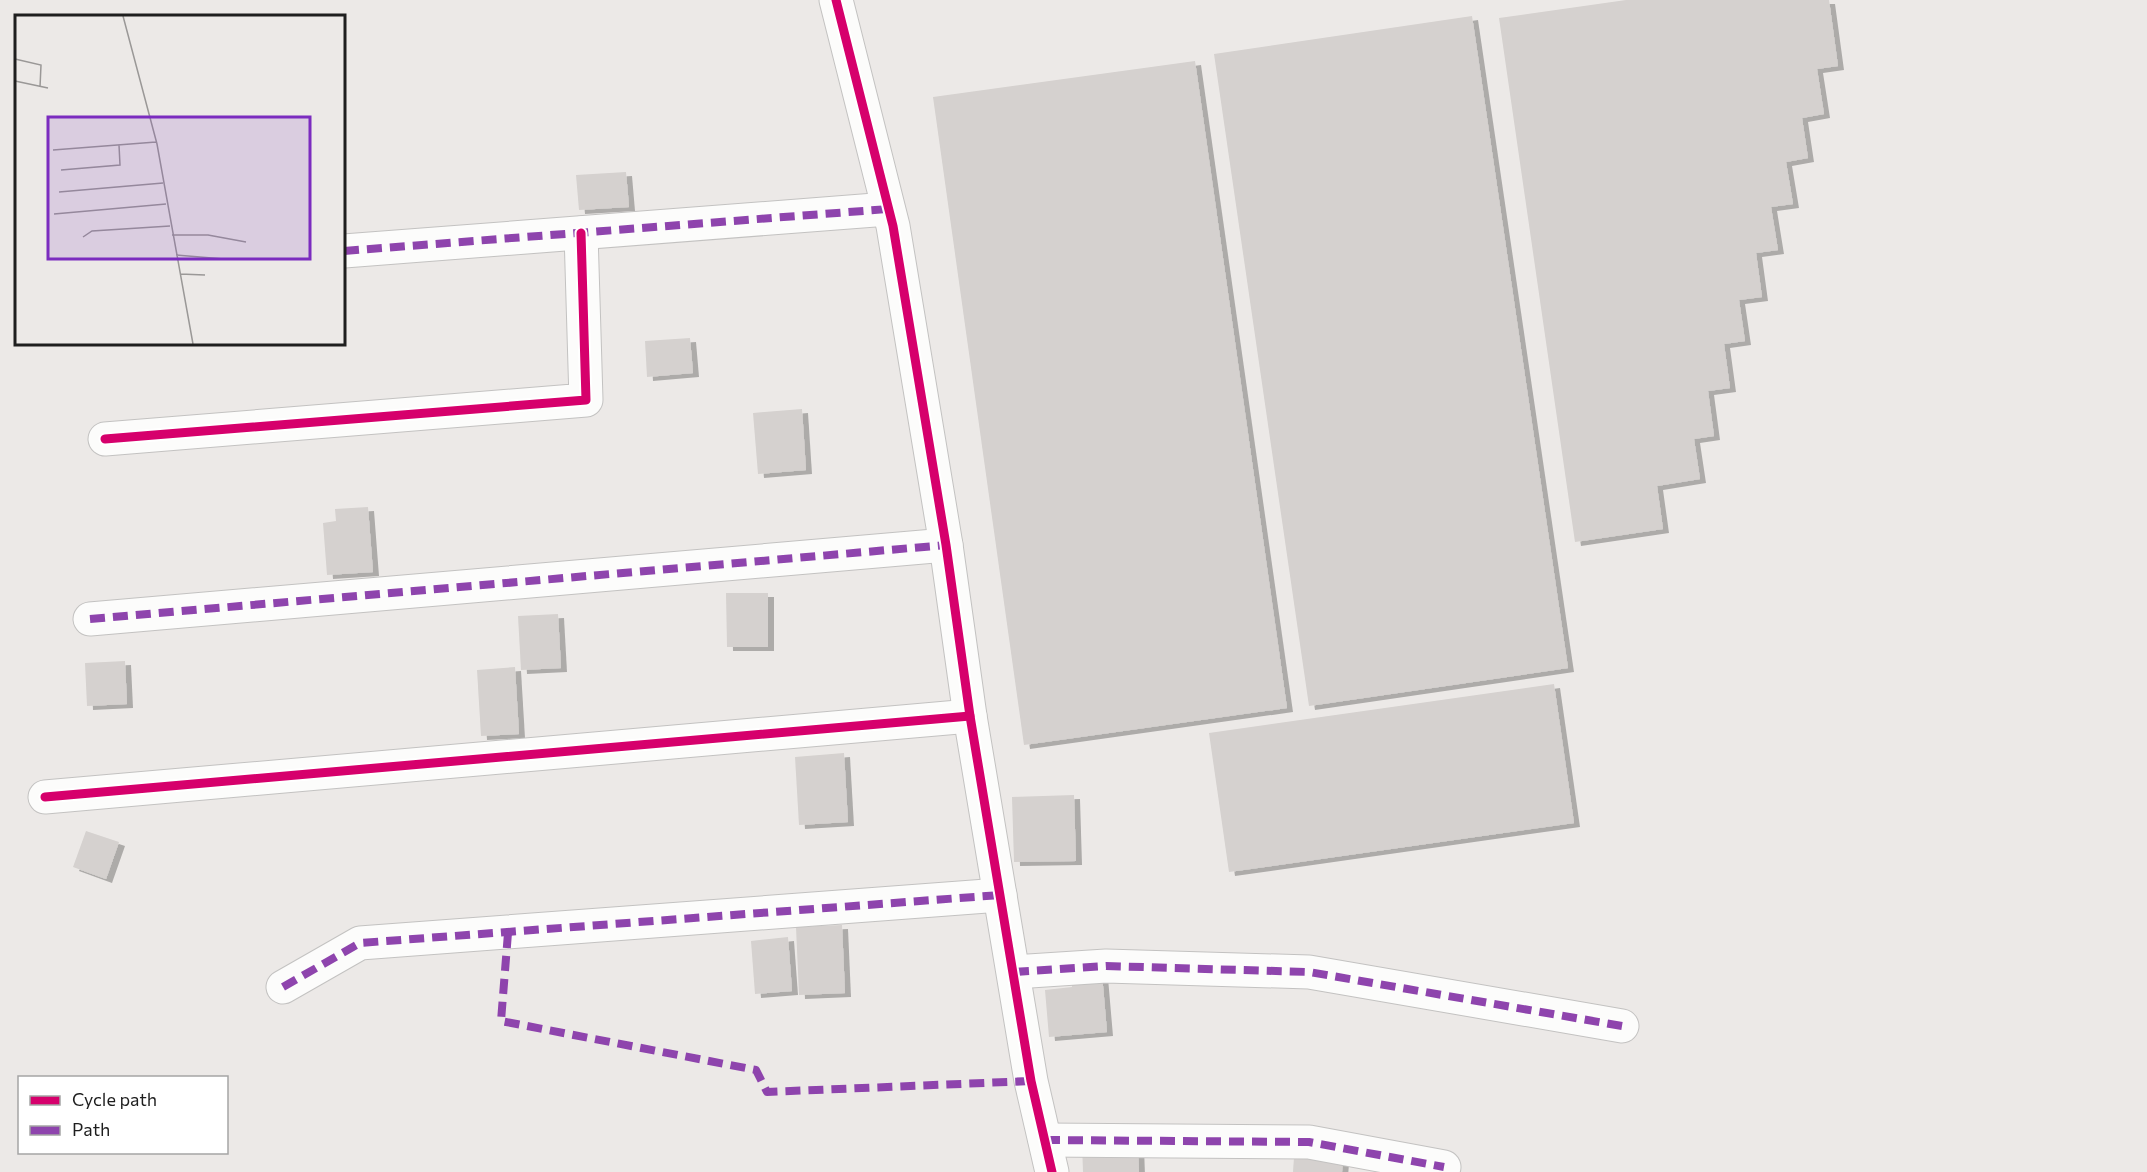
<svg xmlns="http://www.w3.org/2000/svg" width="2147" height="1172" viewBox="0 0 2147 1172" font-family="Commissioner,sans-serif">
<defs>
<filter id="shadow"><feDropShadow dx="6" dy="4" stdDeviation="0" flood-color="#0004"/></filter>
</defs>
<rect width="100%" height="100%" fill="#ece9e7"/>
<g fill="#d5d1cf" filter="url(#shadow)">
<path d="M 1626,0 L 1829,0 L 1838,66 L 1817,69 L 1824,114 L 1802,118 L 1808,158 L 1786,162 L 1793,204 L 1771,207 L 1778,250 L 1756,253 L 1762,297 L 1739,300 L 1745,341 L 1724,344 L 1730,388 L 1708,391 L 1714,436 L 1694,439 L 1700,479 L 1657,486 L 1663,529 L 1575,542 L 1499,18 Z"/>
<path d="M 1472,16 L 1568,668 L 1309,706 L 1214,54 Z"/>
<path d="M 1195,61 L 1287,708 L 1024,745 L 933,97 Z"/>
<path d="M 626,172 L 629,207 L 579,210 L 576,175 Z"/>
<path d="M 690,338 L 693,373 L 647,377 L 645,341 Z"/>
<path d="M 802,409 L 806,470 L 758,474 L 753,413 Z"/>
<path d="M 368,507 L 373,572 L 327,575 L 323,523 L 336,521 L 335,509 Z"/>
<path d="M 726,593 L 768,593 L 768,647 L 727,647 Z"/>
<path d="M 558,614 L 561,668 L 521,670 L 518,616 Z"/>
<path d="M 125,661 L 127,704 L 87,706 L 85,663 Z"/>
<path d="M 515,667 L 519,734 L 481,736 L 477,670 Z"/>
<path d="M 1554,684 L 1574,823 L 1229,872 L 1209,733 Z"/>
<path d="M 844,753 L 848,822 L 799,825 L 795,757 Z"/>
<path d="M 1074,795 L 1076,861 L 1014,862 L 1012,797 Z"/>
<path d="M 86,831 L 119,842 L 106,879 L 73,867 Z"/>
<path d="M 842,925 L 845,993 L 799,995 L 796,927 Z"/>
<path d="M 788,937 L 792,991 L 755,994 L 751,941 Z"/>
<path d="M 1102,974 L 1107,1032 L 1049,1037 L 1045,990 L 1072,987 L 1072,977 Z"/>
<path d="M 1138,1143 L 1139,1172 L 1083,1172 L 1082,1144 Z"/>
<path d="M 1294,1157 L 1343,1160 L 1342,1172 L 1293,1172 Z"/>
</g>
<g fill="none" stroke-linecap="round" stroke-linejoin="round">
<g stroke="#c3c2c1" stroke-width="35">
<g id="minor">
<path d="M 836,0 L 893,226 L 946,545 L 970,716 L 1031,1081 L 1052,1172"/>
<path d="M 344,251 L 888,209"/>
<path d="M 105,439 L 586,400 L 581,233"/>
<path d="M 90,619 L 946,545"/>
<path d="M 45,797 L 970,716"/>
<path d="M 1014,972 L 1106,966 L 1309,972 L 1622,1026"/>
<path d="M 283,987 L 360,943 L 1000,895"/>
<path d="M 1045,1140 L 1309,1142 L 1444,1167"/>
</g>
</g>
<use href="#minor" stroke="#fcfcfb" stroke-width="33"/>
<g stroke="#8e44ad" stroke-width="8" stroke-dasharray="15 8" stroke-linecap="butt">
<path d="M 344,251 L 888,209"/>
<path d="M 90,619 L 946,545"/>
<path d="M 508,933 L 501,1021 L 756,1070 L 767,1092 L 1031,1081"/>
<path d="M 1014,972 L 1106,966 L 1309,972 L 1622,1026"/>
<path d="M 283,987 L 360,943 L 1000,895"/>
<path d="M 1045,1140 L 1309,1142 L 1444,1167"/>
</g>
<g stroke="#fff" stroke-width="13">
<g id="cycleway">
<path d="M 836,0 L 893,226 L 946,545 L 970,716 L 1031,1081 L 1052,1172"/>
<path d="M 105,439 L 586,400 L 581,233"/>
<path d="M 45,797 L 970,716"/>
</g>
</g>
<use href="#cycleway" stroke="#d6006c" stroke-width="9"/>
</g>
<g transform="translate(15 15)">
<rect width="330" height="330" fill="#ece9e7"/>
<path fill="none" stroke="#9a9897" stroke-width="1.5" d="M 108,1 L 142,129 L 178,329M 0,44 L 26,50 L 25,72M 0,66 L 33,73M 38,135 L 141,127M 46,155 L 105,150 L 104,130M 44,177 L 148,168M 39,199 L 151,189M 157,220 L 193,220 L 231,227M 68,222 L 77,216 L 155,211M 161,240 L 209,244M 165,259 L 190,260"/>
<path fill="#7b2cbf" fill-opacity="0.15" stroke="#7b2cbf" stroke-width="3" d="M 33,102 L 295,102 L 295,244 L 33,244 Z"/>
<rect width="330" height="330" fill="none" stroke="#1e1e1e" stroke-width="3"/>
</g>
<rect x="18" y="1076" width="210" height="78" fill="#ffffff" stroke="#a5a5a5" stroke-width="1.5"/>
<rect x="30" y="1096" width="30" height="9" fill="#d6006c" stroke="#a5a5a5" stroke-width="1.5"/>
<text x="72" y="1106" font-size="18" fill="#1e1e1e">Cycle path</text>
<rect x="30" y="1126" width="30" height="9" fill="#8e44ad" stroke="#a5a5a5" stroke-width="1.5"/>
<text x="72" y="1136" font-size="18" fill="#1e1e1e">Path</text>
</svg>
